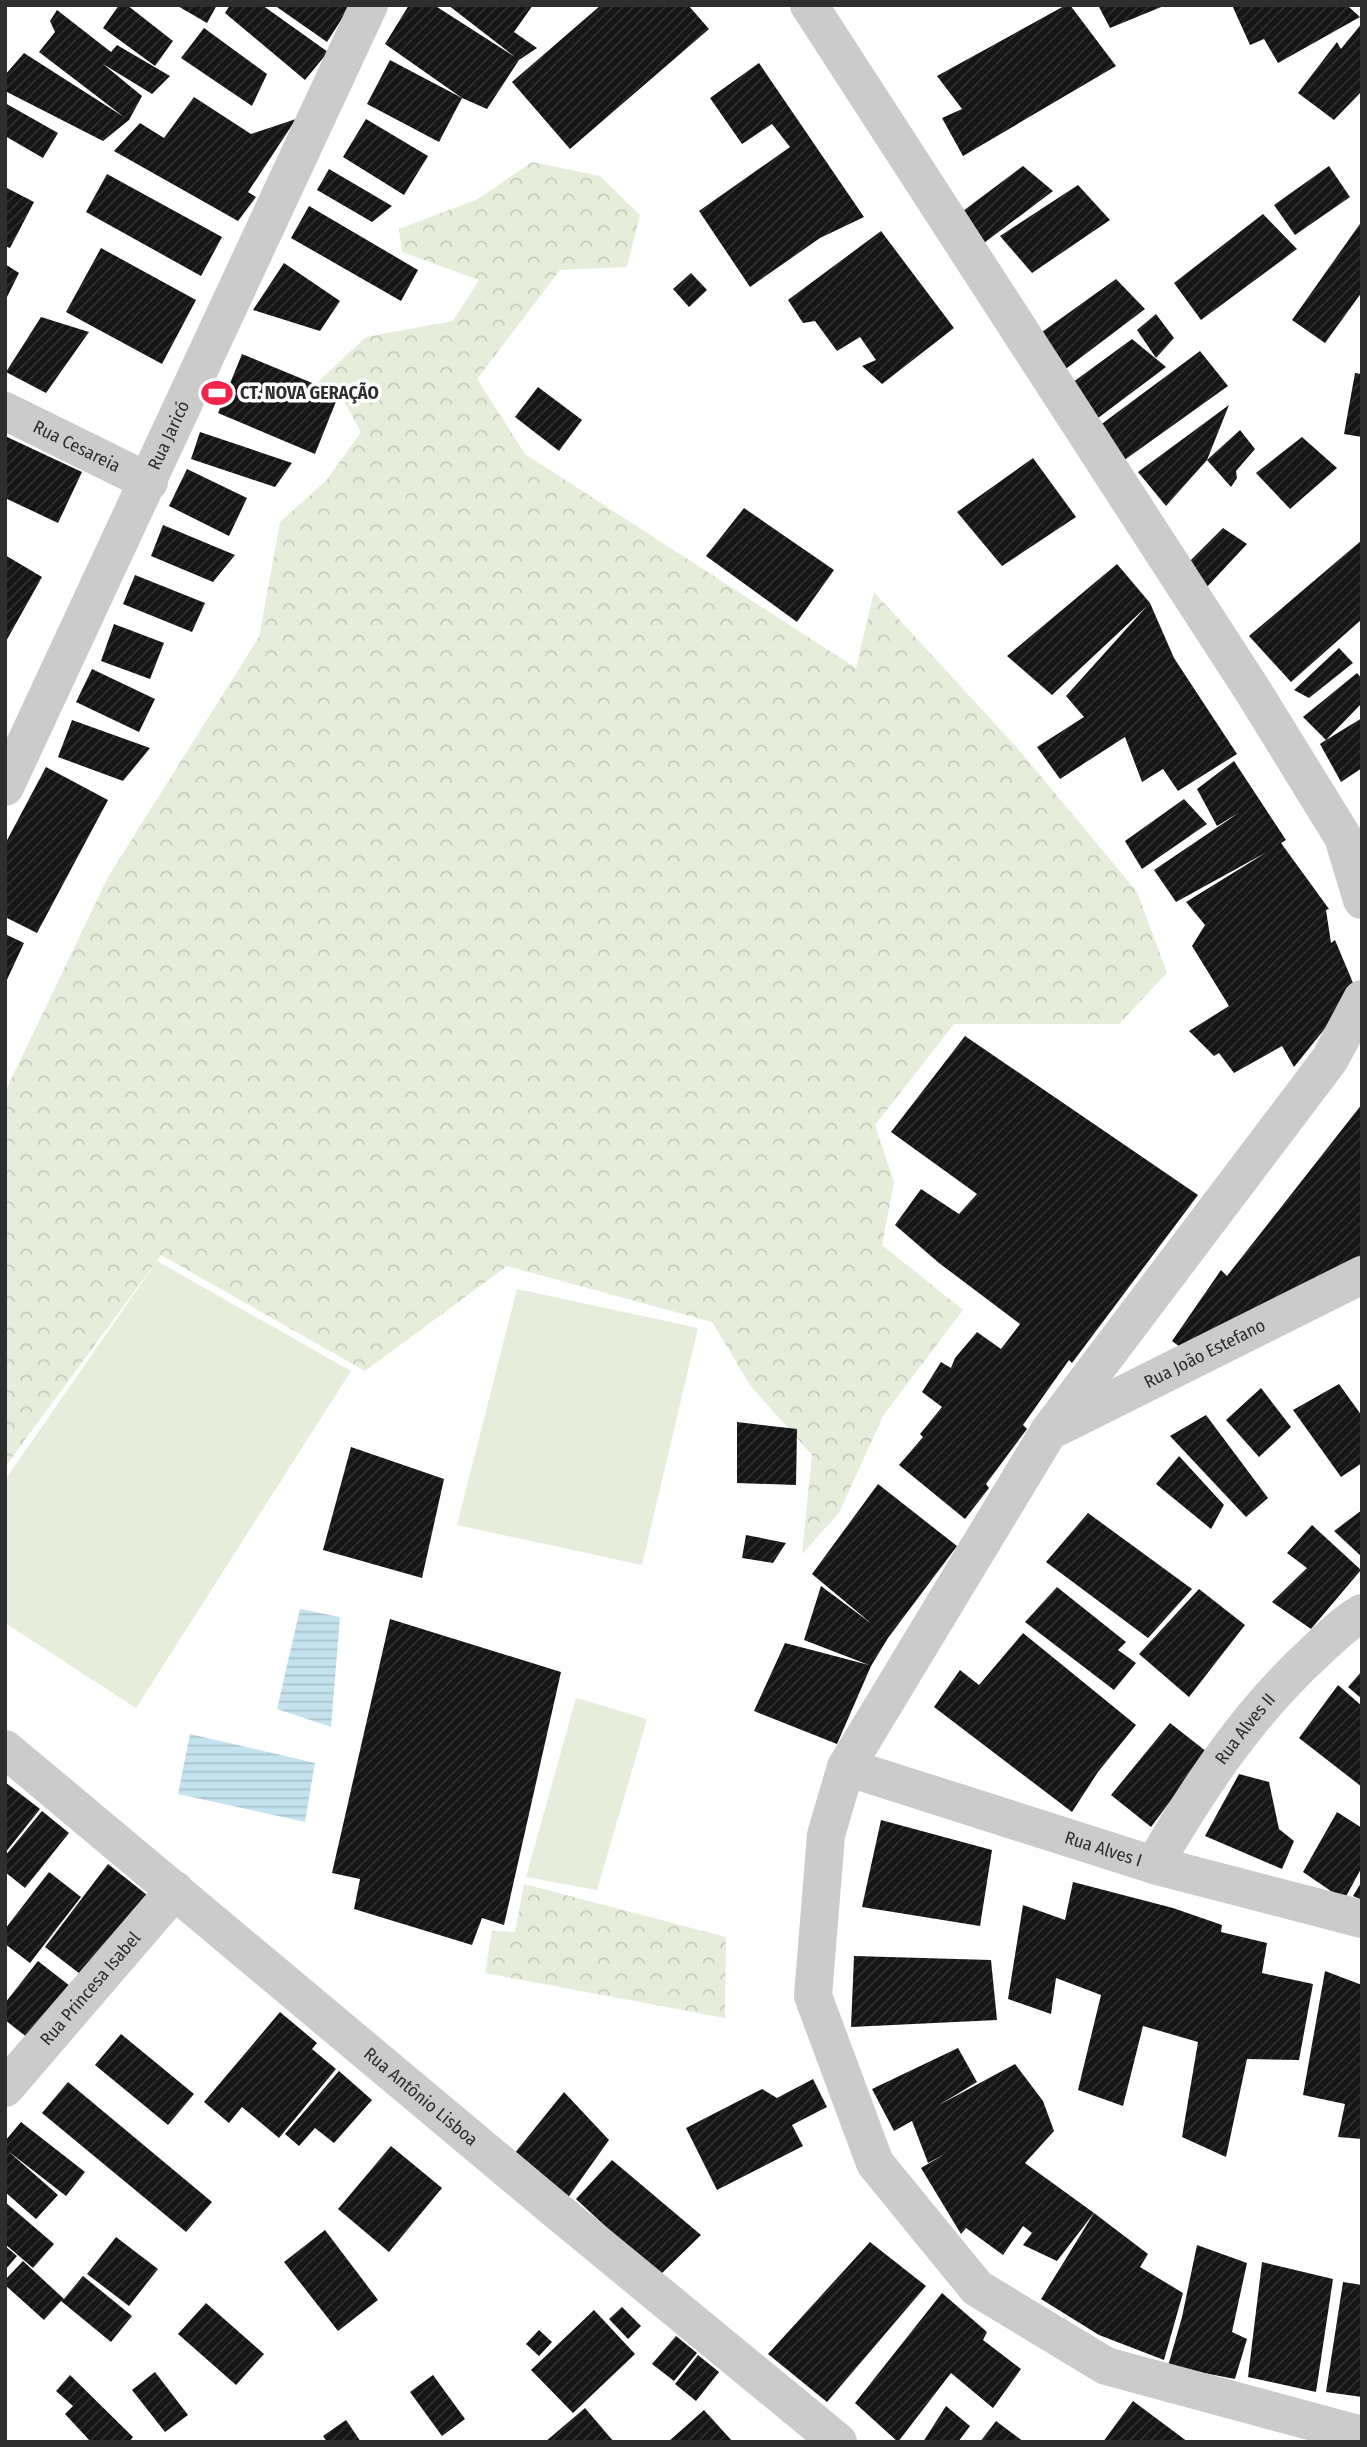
<svg xmlns="http://www.w3.org/2000/svg" width="1367" height="2447" viewBox="0 0 1367 2447" font-family="'Fira Sans Condensed',sans-serif">
<defs>
<pattern id="forest-crowns" width="20" height="18" patternUnits="userSpaceOnUse" patternTransform="scale(1.75)"><rect width="20" height="18" fill="#e6eddb"/><path d="M2 6a3 3 0 1 1 6 0M12 15a3 3 0 1 1 6 0" fill="none" stroke="#c6ccbc"/></pattern>
<pattern id="water-rules" width="6" height="5" patternUnits="userSpaceOnUse" patternTransform="scale(1.75)"><rect width="6" height="5" fill="#c5e3ee"/><path d="M0 2.5h6" fill="none" stroke="#aac3cc"/></pattern>
<pattern id="building-hatch" width="6" height="6" patternUnits="userSpaceOnUse" patternTransform="scale(1.75)"><rect width="6" height="6" fill="#151515"/><path d="M-1 1l2-2M0 6l6-6M5 7l2-2" fill="none" stroke="#2f2f2f"/></pattern>
</defs>
<rect width="100%" height="100%" fill="#fff"/>
<g fill="url(#forest-crowns)">
<path d="M 532,162 L 600,176 L 640,215 L 627,267 L 560,270 L 477,379 L 525,454 L 856,668 L 874,592 L 1018,749 L 1137,892 L 1167,973 L 1119,1024 L 954,1024 L 875,1125 L 894,1182 L 882,1245 L 963,1310 L 883,1416 L 839,1513 L 802,1554 L 812,1455 L 750,1385 L 712,1322 L 507,1266 L 365,1371 L 161,1255 L 5,1467 L 5,1092 L 108,877 L 259,637 L 280,522 L 326,481 L 361,432 L 340,394 L 317,383 L 366,337 L 453,321 L 479,280 L 402,252 L 399,229 L 478,199 Z"/>
<path d="M 524,1884 L 726,1937 L 725,2018 L 485,1973 L 492,1931 L 515,1932 Z"/>
</g>
<g fill="#e6eddb">
<path d="M 157,1261 L 351,1371 L 136,1708 L 5,1623 L 5,1480 Z"/>
<path d="M 517,1289 L 698,1328 L 642,1565 L 457,1525 Z"/>
<path d="M 576,1698 L 647,1719 L 597,1890 L 526,1877 Z"/>
</g>
<g fill="url(#water-rules)">
<path d="M 300,1609 L 340,1617 L 331,1727 L 277,1709 Z"/>
<path d="M 190,1734 L 315,1763 L 305,1822 L 178,1794 Z"/>
</g>
<g fill="url(#building-hatch)">
<path d="M 119,5 L 127,5 L 173,41 L 155,66 L 103,28 Z"/>
<path d="M 176,5 L 217,5 L 207,23 Z"/>
<path d="M 230,5 L 262,5 L 328,52 L 305,80 L 225,13 Z"/>
<path d="M 274,5 L 348,5 L 350,6 L 327,42 Z"/>
<path d="M 409,5 L 434,5 L 515,57 L 448,5 L 533,5 L 514,32 L 537,48 L 519,60 L 487,109 L 462,98 L 385,44 Z"/>
<path d="M 601,5 L 688,5 L 709,29 L 570,149 L 512,82 Z"/>
<path d="M 1066,5 L 1070,5 L 1116,66 L 963,156 L 942,118 L 962,109 L 937,76 Z"/>
<path d="M 1098,5 L 1166,5 L 1110,28 Z"/>
<path d="M 1232,5 L 1352,5 L 1349,7 L 1360,17 L 1278,63 L 1264,39 L 1250,45 Z"/>
<path d="M 57,10 L 111,52 L 117,45 L 170,76 L 152,94 L 103,64 L 142,96 L 129,120 L 103,141 L 5,91 L 5,75 L 24,53 L 124,117 L 39,52 L 55,32 L 50,21 Z"/>
<path d="M 1362,23 L 1362,91 L 1334,120 L 1298,93 L 1337,42 L 1341,49 Z"/>
<path d="M 204,28 L 267,74 L 252,106 L 181,58 Z"/>
<path d="M 390,60 L 462,98 L 439,142 L 367,104 Z"/>
<path d="M 759,63 L 864,217 L 820,238 L 750,287 L 699,211 L 790,147 L 772,124 L 742,144 L 710,98 Z"/>
<path d="M 194,97 L 251,134 L 296,119 L 248,192 L 256,197 L 238,221 L 114,151 L 140,123 L 164,138 Z"/>
<path d="M 5,103 L 58,133 L 43,158 L 5,136 Z"/>
<path d="M 366,119 L 428,156 L 404,195 L 343,157 Z"/>
<path d="M 1023,166 L 1053,191 L 980,246 L 955,217 Z"/>
<path d="M 1329,166 L 1350,197 L 1295,235 L 1274,205 Z"/>
<path d="M 329,169 L 392,206 L 372,222 L 317,190 Z"/>
<path d="M 107,174 L 222,237 L 201,276 L 86,212 Z"/>
<path d="M 1078,185 L 1110,220 L 1032,273 L 1000,236 Z"/>
<path d="M 5,187 L 34,202 L 10,248 L 5,246 Z"/>
<path d="M 309,206 L 418,270 L 401,301 L 291,238 Z"/>
<path d="M 1263,214 L 1297,249 L 1201,320 L 1174,283 Z"/>
<path d="M 1362,221 L 1362,292 L 1325,343 L 1292,320 Z"/>
<path d="M 881,231 L 954,328 L 882,384 L 862,366 L 876,360 L 860,337 L 837,351 L 815,321 L 803,323 L 788,300 Z"/>
<path d="M 101,248 L 196,300 L 162,364 L 66,312 Z"/>
<path d="M 284,263 L 340,301 L 320,331 L 253,310 Z"/>
<path d="M 5,264 L 19,273 L 5,301 Z"/>
<path d="M 691,273 L 707,290 L 689,307 L 673,289 Z"/>
<path d="M 1116,279 L 1145,309 L 1063,371 L 1035,337 Z"/>
<path d="M 1156,314 L 1174,338 L 1156,358 L 1137,330 Z"/>
<path d="M 41,317 L 89,332 L 46,393 L 6,372 Z"/>
<path d="M 1132,339 L 1166,367 L 1094,421 L 1065,388 Z"/>
<path d="M 1200,351 L 1228,386 L 1123,461 L 1099,426 Z"/>
<path d="M 242,354 L 339,394 L 315,454 L 218,413 Z"/>
<path d="M 1355,373 L 1362,374 L 1362,437 L 1344,434 Z"/>
<path d="M 538,387 L 582,420 L 559,451 L 515,417 Z"/>
<path d="M 1229,405 L 1207,460 L 1166,506 L 1138,472 Z"/>
<path d="M 1240,430 L 1255,449 L 1236,471 L 1237,478 L 1231,487 L 1207,460 Z"/>
<path d="M 200,432 L 292,463 L 275,487 L 191,459 Z"/>
<path d="M 5,436 L 82,472 L 58,523 L 5,498 Z"/>
<path d="M 1302,437 L 1337,468 L 1290,509 L 1256,473 Z"/>
<path d="M 1033,458 L 1076,517 L 1002,566 L 957,512 Z"/>
<path d="M 187,469 L 247,498 L 229,536 L 169,506 Z"/>
<path d="M 744,508 L 834,570 L 797,622 L 706,556 Z"/>
<path d="M 163,525 L 235,555 L 213,582 L 151,556 Z"/>
<path d="M 1223,528 L 1247,544 L 1205,589 L 1189,562 Z"/>
<path d="M 1362,540 L 1362,619 L 1291,682 L 1249,636 Z"/>
<path d="M 5,555 L 42,577 L 5,643 Z"/>
<path d="M 1117,564 L 1150,603 L 1174,658 L 1237,754 L 1178,791 L 1163,769 L 1142,782 L 1125,737 L 1060,779 L 1037,747 L 1084,717 L 1066,696 L 1146,607 L 1052,695 L 1007,656 Z"/>
<path d="M 135,575 L 205,603 L 192,632 L 123,604 Z"/>
<path d="M 114,624 L 164,643 L 150,679 L 101,661 Z"/>
<path d="M 1339,648 L 1353,663 L 1309,698 L 1294,690 Z"/>
<path d="M 92,669 L 155,699 L 139,732 L 76,702 Z"/>
<path d="M 1357,673 L 1362,679 L 1362,703 L 1326,740 L 1362,718 L 1362,768 L 1341,782 L 1320,744 L 1326,740 L 1303,717 Z"/>
<path d="M 72,720 L 150,748 L 123,781 L 58,757 Z"/>
<path d="M 1234,761 L 1286,840 L 1281,843 L 1329,909 L 1326,910 L 1331,943 L 1335,940 L 1356,990 L 1294,1067 L 1282,1046 L 1234,1073 L 1219,1053 L 1214,1056 L 1189,1031 L 1229,1006 L 1192,946 L 1205,925 L 1186,902 L 1267,852 L 1176,902 L 1154,870 L 1240,812 L 1217,826 L 1197,789 Z"/>
<path d="M 46,767 L 108,800 L 37,933 L 5,917 L 5,844 Z"/>
<path d="M 1184,799 L 1207,824 L 1142,869 L 1125,841 Z"/>
<path d="M 5,934 L 24,943 L 5,984 Z"/>
<path d="M 965,1036 L 1198,1195 L 1072,1363 L 1069,1360 L 1052,1384 L 1023,1425 L 1027,1429 L 986,1484 L 989,1488 L 965,1519 L 899,1465 L 923,1437 L 920,1434 L 942,1407 L 922,1392 L 941,1362 L 951,1368 L 955,1358 L 977,1332 L 1001,1349 L 1020,1324 L 939,1263 L 895,1225 L 921,1189 L 959,1214 L 977,1194 L 891,1132 Z"/>
<path d="M 1362,1104 L 1362,1260 L 1180,1347 L 1172,1341 L 1221,1270 L 1227,1276 Z"/>
<path d="M 1339,1384 L 1362,1416 L 1362,1463 L 1341,1477 L 1293,1410 Z"/>
<path d="M 1261,1388 L 1291,1427 L 1259,1457 L 1226,1420 Z"/>
<path d="M 1206,1415 L 1268,1498 L 1246,1517 L 1170,1436 Z"/>
<path d="M 737,1422 L 797,1429 L 796,1485 L 737,1483 Z"/>
<path d="M 351,1447 L 444,1479 L 422,1578 L 323,1550 Z"/>
<path d="M 1179,1456 L 1224,1505 L 1211,1529 L 1156,1484 Z"/>
<path d="M 878,1484 L 957,1546 L 888,1638 L 871,1666 L 837,1744 L 754,1711 L 785,1643 L 869,1665 L 804,1640 L 821,1586 L 872,1624 L 812,1574 Z"/>
<path d="M 1362,1510 L 1362,1557 L 1334,1531 Z"/>
<path d="M 1088,1513 L 1192,1589 L 1148,1638 L 1046,1562 Z"/>
<path d="M 1312,1525 L 1361,1570 L 1311,1629 L 1272,1602 L 1307,1568 L 1287,1553 Z"/>
<path d="M 746,1535 L 786,1543 L 773,1563 L 742,1558 Z"/>
<path d="M 1057,1587 L 1126,1642 L 1118,1650 L 1136,1663 L 1114,1690 L 1025,1622 Z"/>
<path d="M 1199,1589 L 1245,1625 L 1189,1697 L 1139,1654 Z"/>
<path d="M 390,1619 L 561,1672 L 504,1925 L 482,1918 L 472,1945 L 354,1909 L 360,1879 L 332,1873 Z"/>
<path d="M 1023,1633 L 1136,1725 L 1098,1772 L 1072,1812 L 934,1707 L 960,1670 L 979,1685 Z"/>
<path d="M 1362,1671 L 1362,1699 L 1348,1687 Z"/>
<path d="M 1338,1685 L 1362,1706 L 1362,1787 L 1299,1738 Z"/>
<path d="M 1170,1723 L 1207,1752 L 1151,1827 L 1111,1795 Z"/>
<path d="M 1239,1774 L 1269,1782 L 1279,1829 L 1294,1841 L 1282,1869 L 1205,1836 Z"/>
<path d="M 5,1782 L 40,1809 L 5,1853 Z"/>
<path d="M 42,1811 L 69,1833 L 25,1888 L 5,1872 L 5,1856 Z"/>
<path d="M 1337,1812 L 1362,1828 L 1362,1867 L 1344,1900 L 1303,1872 Z"/>
<path d="M 881,1820 L 992,1850 L 980,1926 L 862,1907 Z"/>
<path d="M 108,1864 L 147,1895 L 84,1977 L 45,1947 Z"/>
<path d="M 49,1872 L 81,1897 L 30,1963 L 5,1944 L 5,1929 Z"/>
<path d="M 1362,1881 L 1362,1900 L 1353,1896 Z"/>
<path d="M 1073,1882 L 1173,1908 L 1222,1925 L 1221,1932 L 1267,1943 L 1262,1973 L 1313,1984 L 1299,2060 L 1247,2059 L 1226,2157 L 1182,2137 L 1198,2042 L 1143,2026 L 1123,2106 L 1078,2090 L 1101,1995 L 1056,1978 L 1051,2014 L 1008,1999 L 1023,1905 L 1065,1920 Z"/>
<path d="M 854,1956 L 991,1960 L 997,2020 L 851,2027 Z"/>
<path d="M 38,1961 L 70,1986 L 28,2038 L 5,2020 L 5,2003 Z"/>
<path d="M 1325,1971 L 1362,1985 L 1362,2139 L 1338,2137 L 1345,2104 L 1303,2095 Z"/>
<path d="M 280,2012 L 317,2043 L 312,2049 L 336,2069 L 279,2138 L 242,2107 L 229,2123 L 204,2102 Z"/>
<path d="M 121,2034 L 194,2094 L 168,2125 L 95,2065 Z"/>
<path d="M 958,2048 L 977,2082 L 939,2105 L 1015,2064 L 1043,2101 L 1054,2131 L 1025,2163 L 1094,2213 L 1057,2261 L 1023,2245 L 1032,2233 L 1023,2226 L 1003,2255 L 966,2228 L 961,2234 L 921,2168 L 945,2154 L 928,2163 L 912,2121 L 894,2131 L 872,2089 Z"/>
<path d="M 339,2071 L 372,2100 L 334,2143 L 315,2128 L 299,2146 L 285,2134 Z"/>
<path d="M 813,2079 L 827,2107 L 792,2125 L 803,2146 L 717,2190 L 686,2128 L 762,2089 L 777,2098 Z"/>
<path d="M 68,2082 L 212,2202 L 186,2232 L 42,2113 Z"/>
<path d="M 564,2092 L 609,2140 L 567,2199 L 514,2154 Z"/>
<path d="M 21,2122 L 85,2172 L 66,2196 L 8,2151 L 58,2195 L 36,2219 L 5,2192 L 5,2141 Z"/>
<path d="M 391,2146 L 442,2188 L 389,2252 L 338,2209 Z"/>
<path d="M 612,2160 L 701,2235 L 659,2276 L 576,2199 Z"/>
<path d="M 5,2202 L 54,2244 L 33,2268 L 5,2244 Z"/>
<path d="M 1094,2213 L 1148,2254 L 1140,2267 L 1183,2293 L 1164,2360 L 1099,2335 L 1041,2299 Z"/>
<path d="M 325,2230 L 378,2300 L 338,2331 L 284,2262 Z"/>
<path d="M 116,2237 L 158,2269 L 129,2306 L 87,2274 Z"/>
<path d="M 870,2242 L 926,2286 L 827,2402 L 768,2354 Z"/>
<path d="M 1197,2245 L 1247,2263 L 1232,2332 L 1247,2339 L 1235,2379 L 1168,2366 L 1182,2317 Z"/>
<path d="M 5,2246 L 17,2256 L 5,2270 Z"/>
<path d="M 23,2261 L 64,2299 L 83,2276 L 132,2316 L 111,2342 L 61,2301 L 44,2320 L 5,2285 L 5,2280 Z"/>
<path d="M 1262,2262 L 1333,2279 L 1316,2392 L 1248,2377 Z"/>
<path d="M 1343,2282 L 1362,2285 L 1362,2397 L 1326,2392 Z"/>
<path d="M 942,2293 L 987,2332 L 983,2340 L 1021,2369 L 993,2408 L 951,2373 L 898,2442 L 855,2403 Z"/>
<path d="M 206,2303 L 264,2354 L 236,2385 L 178,2334 Z"/>
<path d="M 622,2307 L 641,2326 L 628,2339 L 609,2319 Z"/>
<path d="M 594,2310 L 635,2354 L 573,2413 L 531,2370 Z"/>
<path d="M 539,2330 L 552,2342 L 539,2356 L 526,2344 Z"/>
<path d="M 676,2336 L 697,2353 L 674,2381 L 652,2364 Z"/>
<path d="M 698,2355 L 719,2372 L 696,2401 L 675,2384 Z"/>
<path d="M 155,2372 L 188,2415 L 165,2432 L 132,2390 Z"/>
<path d="M 70,2375 L 133,2437 L 129,2442 L 91,2442 L 65,2414 L 73,2406 L 56,2391 Z"/>
<path d="M 433,2375 L 465,2419 L 442,2436 L 410,2392 Z"/>
<path d="M 1133,2401 L 1188,2442 L 1103,2442 Z"/>
<path d="M 946,2406 L 970,2426 L 958,2442 L 923,2442 Z"/>
<path d="M 585,2408 L 614,2442 L 545,2442 Z"/>
<path d="M 704,2410 L 733,2442 L 668,2442 Z"/>
<path d="M 346,2420 L 361,2442 L 327,2442 L 323,2436 Z"/>
<path d="M 996,2421 L 1024,2442 L 980,2442 Z"/>
</g>
<g fill="none" stroke-linecap="round" stroke-linejoin="round">
<g stroke="#cbcbcb" stroke-width="38">
<path d="M 809,5 L 1253,691 L 1343,837 L 1362,900"/>
<path id="s1" d="M 5,411 L 149,482"/>
<path id="s2" d="M 5,787 L 369,5"/>
<path d="M 1362,999 L 1330,1059 L 1049,1431 L 846,1767 L 826,1835 L 813,1996 L 875,2163 L 977,2288 L 1106,2366 L 1362,2435"/>
<path id="s3" d="M 1058,1427 L 1362,1275"/>
<path id="s4" d="M 5,1749 L 556,2210 L 838,2442"/>
<path id="s5" d="M 846,1767 L 1154,1865 L 1362,1919"/>
<path id="s6" d="M 1154,1865 C 1199,1787 1249,1712 1316,1651 C 1331,1637 1345,1623 1362,1613"/>
<path id="s7" d="M 5,2088 L 175,1890"/>
</g>
</g>
<defs>
<g id="stadium-bare" transform="scale(2.415)"><path d="M0-5a6.5 5 0 1 0 0 10a6.5 5 0 1 0 0-10ZM-3.5-1.8h7v3.6h-7Z" fill="#f2244b" stroke="#fff" stroke-width="2.5" paint-order="stroke"/></g>
</defs>
<g fill-rule="evenodd">
<use href="#stadium-bare" x="217" y="393"/>
</g>
<g text-anchor="middle" stroke-width="7" stroke-linejoin="round" paint-order="stroke">
<g font-size="18" font-weight="bold" fill="#2e2e2e" stroke="#fff" text-anchor="start">
<text x="240" y="399">CT. NOVA GERAÇÃO</text>
</g>
<g font-size="18" fill="#2e2e2e" stroke="#fff">
<text dy="6" stroke="none"><textPath href="#s2" startOffset="388">Rua Jaricó</textPath></text>
<text dy="6" stroke="none"><textPath href="#s1" startOffset="80">Rua Cesareia</textPath></text>
<text dy="6" stroke="none"><textPath href="#s3" startOffset="164">Rua João Estefano</textPath></text>
<text dy="6" stroke="none"><textPath href="#s6" startOffset="164">Rua Alves II</textPath></text>
<text dy="6" stroke="none"><textPath href="#s5" startOffset="270">Rua Alves I</textPath></text>
<text dy="6" stroke="none"><textPath href="#s7" startOffset="131">Rua Princesa Isabel</textPath></text>
<text dy="6" stroke="none"><textPath href="#s4" startOffset="542">Rua Antônio Lisboa</textPath></text>
</g>
</g>
<rect width="1367" height="2447" fill="none" stroke="#2e2e2e" stroke-width="14"/>
</svg>
